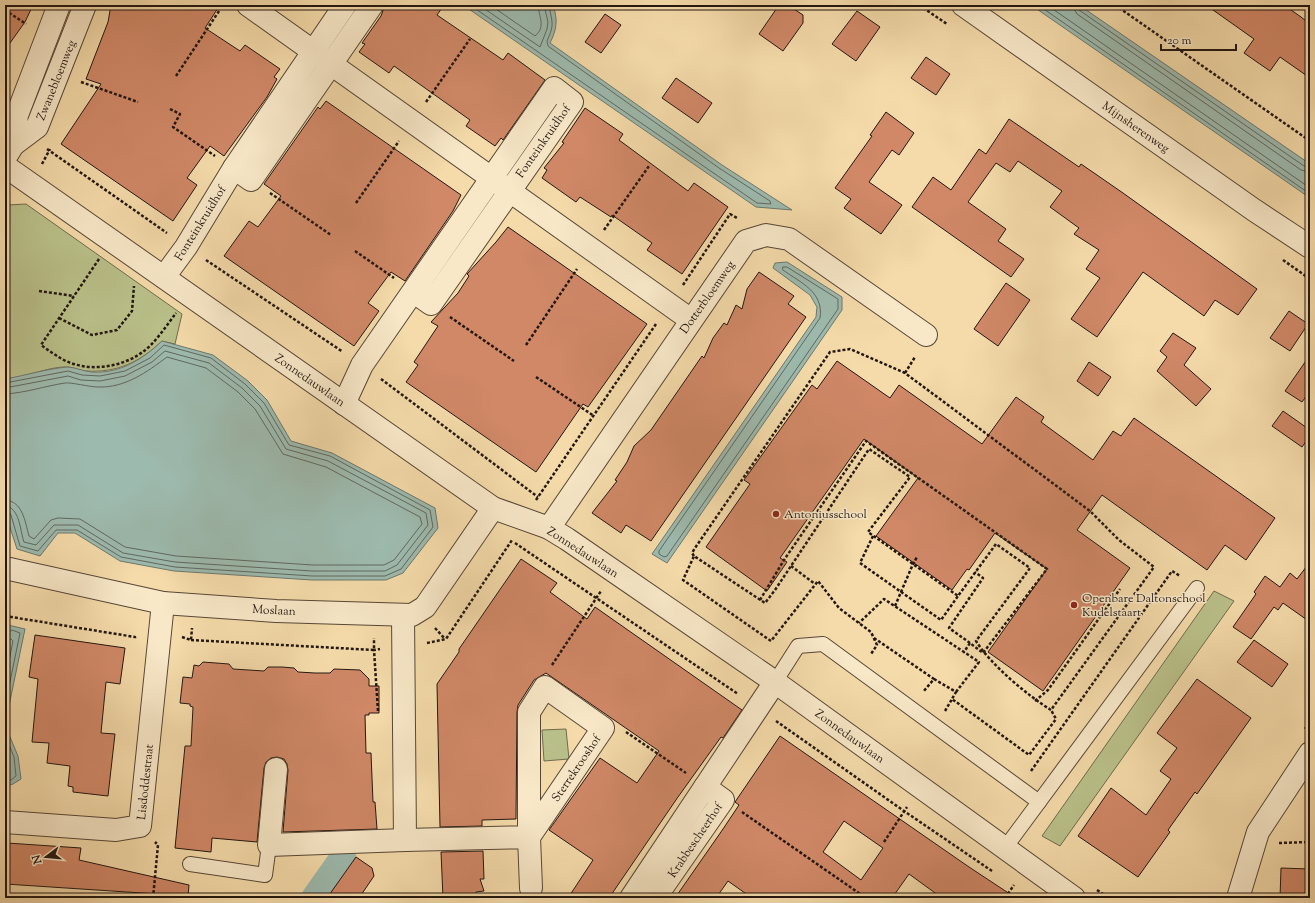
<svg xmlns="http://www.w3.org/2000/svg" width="1315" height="903" viewBox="0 0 1315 903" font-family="'Sorts Mill Goudy',serif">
<rect width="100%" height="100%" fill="#f5dbaa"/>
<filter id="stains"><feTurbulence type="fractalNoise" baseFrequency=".005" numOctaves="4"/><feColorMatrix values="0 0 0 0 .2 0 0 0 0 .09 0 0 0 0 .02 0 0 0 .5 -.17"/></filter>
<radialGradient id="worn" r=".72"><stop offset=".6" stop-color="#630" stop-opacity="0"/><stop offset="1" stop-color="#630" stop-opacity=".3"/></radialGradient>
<g fill="#bac18a" stroke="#6e6c4e">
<path d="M 26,204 L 182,314 L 175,344 L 162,341 C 140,362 117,373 86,371 C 80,371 74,367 68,367 C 49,366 25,378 5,379 L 5,208 L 7,205 Z"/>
<path d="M 1214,591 L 1234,601 L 1060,846 L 1042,836 Z"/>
<path d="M 566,729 L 569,759 L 544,761 L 542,730 Z"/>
</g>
<g fill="#9dbaae" stroke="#6c786f">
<path d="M 463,5 L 553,5 C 558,20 557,29 550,43 L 722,165 L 792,210 L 756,207 Z"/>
<path d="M 1031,5 L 1079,5 L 1310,164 L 1310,198 Z"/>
<path d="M 787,262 L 842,297 L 842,310 L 667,563 L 652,554 L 816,317 L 817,307 L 810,295 L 773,268 L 775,263 Z"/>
<path d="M 162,341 L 213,355 L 248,381 L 267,400 L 291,441 L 332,453 L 435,508 L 438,528 L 403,573 L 386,580 L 312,580 L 174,571 L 120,561 L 75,533 L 58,533 L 40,556 L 17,549 L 5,512 L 6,379 C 26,375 47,369 67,367 C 74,367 83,371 91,372 C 119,374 142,360 162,341 Z"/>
<path d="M 8,625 L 25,629 L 5,725 L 18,756 L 21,779 L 13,784 L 5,786 L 5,640 Z"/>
</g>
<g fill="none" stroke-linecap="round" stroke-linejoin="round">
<g stroke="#606860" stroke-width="1">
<path d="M 470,5 L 757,203 L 771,204 L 770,201 L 719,168 L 548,46 L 547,41 C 555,23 552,24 549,5"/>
<path d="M 479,5 L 540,47 L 547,29 L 548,22 L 544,5"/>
<path d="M 490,5 L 535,36 C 546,27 539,17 538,5"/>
<path d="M 1038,5 L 1310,194"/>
<path d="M 1047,5 L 1310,188"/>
<path d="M 1072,5 L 1077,14 L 1301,170 L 1310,172"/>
<path d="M 1077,5 L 1079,10 L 1304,166 L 1310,167"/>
<path d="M 783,267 L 787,267 L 838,299 L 838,309 L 667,556 L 664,557 L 659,554 L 659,551 L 820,318 C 824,292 801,283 783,270 Z"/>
<path d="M 5,383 L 68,371 L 82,375 L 100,376 L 125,371 L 150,358 L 164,345 L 211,358 L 245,384 L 264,403 L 289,445 L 330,456 L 430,510 L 433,527 L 401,569 L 385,576 L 312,576 L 175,567 L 121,557 L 77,530 L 56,530 L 38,551 L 20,546 L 11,515 L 9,512 L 5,511"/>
<path d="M 5,388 L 68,376 L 81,380 L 100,381 L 125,376 L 152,362 L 165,351 L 209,363 L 242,388 L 260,406 L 286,449 L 328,461 L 426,513 L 428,525 L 397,565 L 385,571 L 312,571 L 175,562 L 123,553 L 78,525 L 54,525 L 36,545 L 24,542 C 20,531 20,507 5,506"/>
<path d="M 5,394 C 25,393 45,386 65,383 C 70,382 90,387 98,387 C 125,388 147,372 167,357 L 206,368 L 238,392 L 255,409 L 283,454 L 326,467 L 420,517 L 422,524 L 394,560 L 384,565 L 313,565 L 176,556 L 125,547 L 80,519 L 58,518 L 51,520 L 34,539 L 29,536 C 25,522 23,501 5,500"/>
<path d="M 5,635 L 12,630 L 20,633 L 5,706"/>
<path d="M 5,640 L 11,639 L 13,641 L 5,681"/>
<path d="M 5,735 L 14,757 L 16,776 L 11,780 L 5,781"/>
</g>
<path stroke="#9dbaae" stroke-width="26" d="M 314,898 L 343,857"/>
</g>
<g fill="#d08867" stroke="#221611" fill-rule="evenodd">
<path d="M 5,5 L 33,5 L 25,22 L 5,50 Z"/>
<path d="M 111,5 L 220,5 L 205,28 L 240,51 L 245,45 L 280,69 L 274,77 L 277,79 L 267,97 L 224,156 L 210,146 L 187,178 L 197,185 L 173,221 L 61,144 L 101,84 L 86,79 L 108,22 Z"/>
<path d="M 385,5 L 444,5 L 437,15 L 503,60 L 508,53 L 545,80 L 503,140 L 501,138 L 495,146 L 466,126 L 470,120 L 394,66 L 389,73 L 359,52 L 365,44 L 362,43 L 381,16 Z"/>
<path d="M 779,5 L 788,5 L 803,15 L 803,23 L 783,51 L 759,34 Z"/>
<path d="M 1206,5 L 1284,5 L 1301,17 L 1310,24 L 1310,78 L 1280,57 L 1270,71 L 1244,53 L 1254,39 Z"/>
<path d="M 857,11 L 880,27 L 856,61 L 832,44 Z"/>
<path d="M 605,14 L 621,25 L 601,53 L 585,42 Z"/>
<path d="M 926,57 L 950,74 L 936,95 L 911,78 Z"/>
<path d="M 676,78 L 712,103 L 698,123 L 662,98 Z"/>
<path d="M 326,101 L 461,195 L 453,211 L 405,281 L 391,272 L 368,303 L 379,311 L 354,346 L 224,256 L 249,221 L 258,227 L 281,196 L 264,184 L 318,107 L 320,109 Z"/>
<path d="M 585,108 L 623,134 L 619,140 L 688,191 L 694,183 L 728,207 L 682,274 L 647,250 L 652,243 L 612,215 L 611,217 L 580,197 L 576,202 L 542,178 L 547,170 L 544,168 L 564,143 L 562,142 Z"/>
<path d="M 886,112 L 914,133 L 899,155 L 892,150 L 869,182 L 902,205 L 881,234 L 844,208 L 851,199 L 835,188 L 872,136 L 870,135 Z"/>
<path d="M 1009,119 L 1079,167 L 1081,164 L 1123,193 L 1257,289 L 1238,315 L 1215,300 L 1204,316 L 1143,272 L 1097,337 L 1071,319 L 1100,278 L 1086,269 L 1099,250 L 1074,234 L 1079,228 L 1050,207 L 1062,191 L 1018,161 L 1010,172 L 996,163 L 968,202 L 1006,229 L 998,241 L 1024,259 L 1011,277 L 912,207 L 933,177 L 951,190 L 979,149 L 986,154 Z"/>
<path d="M 508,227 L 647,324 L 588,407 L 583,404 L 536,472 L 406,382 L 418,365 L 414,362 L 438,326 L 431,322 L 458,293 L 469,276 L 467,274 L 496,242 Z"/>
<path d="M 759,272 L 794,296 L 788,304 L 806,317 L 651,541 L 626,525 L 621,533 L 592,513 L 617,481 L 615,480 L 627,462 L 634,446 L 651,430 L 702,356 L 704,358 L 713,338 L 724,323 L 727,325 L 736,305 L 742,309 L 747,289 Z"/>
<path d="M 1006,283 L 1030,300 L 998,346 L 974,329 Z"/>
<path d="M 1289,311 L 1308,324 L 1290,351 L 1270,338 Z"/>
<path d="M 1173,333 L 1196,348 L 1184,365 L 1211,389 L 1196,406 L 1157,371 L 1167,357 L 1160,351 Z"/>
<path d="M 1310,355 L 1310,391 L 1302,402 L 1285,391 Z"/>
<path d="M 837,361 L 890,398 L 899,385 L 982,444 L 1016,397 L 1044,417 L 1041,422 L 1093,460 L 1113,431 L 1121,436 L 1134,418 L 1275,518 L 1246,560 L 1225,545 L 1207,570 L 1102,495 L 1077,530 L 1130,568 L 1043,691 L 988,652 L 1047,569 L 995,533 L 969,570 L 967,569 L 952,590 L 876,536 L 918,478 L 864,439 L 780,558 L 787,562 L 767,591 L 706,547 L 750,484 L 744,480 L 812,385 L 817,389 Z"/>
<path d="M 1089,362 L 1111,377 L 1098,396 L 1077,381 Z"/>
<path d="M 1283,411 L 1310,430 L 1310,436 L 1302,447 L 1272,426 Z"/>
<path d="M 521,559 L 557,583 L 550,592 L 587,619 L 595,607 L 742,710 L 723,738 L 721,737 L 678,797 L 609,898 L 568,898 L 593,860 L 549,830 L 600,758 L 637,783 L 659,751 L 546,673 L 534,680 L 518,705 L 517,712 L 516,819 L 482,820 L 482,826 L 440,827 L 437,684 L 459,652 L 459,649 Z"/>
<path d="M 1310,562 L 1310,622 L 1283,603 L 1278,610 L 1274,607 L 1251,639 L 1233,627 L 1256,594 L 1254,592 L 1265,576 L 1280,587 L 1290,573 L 1297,579 Z"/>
<path d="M 35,635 L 125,648 L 120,684 L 106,682 L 101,733 L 115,734 L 108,796 L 73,792 L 73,787 L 68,786 L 70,766 L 47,763 L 49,743 L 32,742 L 38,679 L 29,677 Z"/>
<path d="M 1254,640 L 1288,664 L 1272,687 L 1237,662 Z"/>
<path d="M 203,662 L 229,664 L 233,669 L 264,671 L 268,667 L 282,667 L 294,668 L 298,672 L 315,673 L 330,673 L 334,669 L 360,670 L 369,679 L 369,686 L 379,686 L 379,713 L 369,713 L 369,715 L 365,715 L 366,753 L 371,753 L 373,802 L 375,802 L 377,829 L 283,832 L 288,770 L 287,764 L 284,759 L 277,757 L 271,758 L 266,762 L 264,768 L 257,842 L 212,838 L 211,852 L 175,848 L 185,746 L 191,746 L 193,707 L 190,706 L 190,704 L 180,703 L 183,677 L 192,678 L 194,665 L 199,666 Z"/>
<path d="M 1197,679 L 1251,718 L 1197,794 L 1195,792 L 1168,830 L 1170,832 L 1138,877 L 1078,836 L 1111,788 L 1146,815 L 1171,779 L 1160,771 L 1177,748 L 1157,733 Z"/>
<path d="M 780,736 L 969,867 L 1016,898 L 942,898 L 909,874 L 892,898 L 752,898 L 728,881 L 716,898 L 675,898 L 723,829 L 739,805 L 735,802 ZM 844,821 L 883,848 L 861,880 L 823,852 Z"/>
<path d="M 7,843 L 81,848 L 79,860 L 189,885 L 188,896 L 5,884 Z"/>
<path d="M 483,851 L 484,879 L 480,879 L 484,891 L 476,892 L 476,898 L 443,898 L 441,852 Z"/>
<path d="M 356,857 L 372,868 L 374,876 L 359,898 L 327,898 Z"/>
<path d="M 1281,868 L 1310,869 L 1310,898 L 1280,898 Z"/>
</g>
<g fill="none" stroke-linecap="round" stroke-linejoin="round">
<g stroke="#574737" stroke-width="16">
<g id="service">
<path d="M 775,682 L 798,646 L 823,644 L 1039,802"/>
<path d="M 1005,848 L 1197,588"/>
<path d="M 190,864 L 265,875 L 269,845"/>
</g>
</g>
<g stroke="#574737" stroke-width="24">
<g id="minor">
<path d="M 248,5 L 691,320"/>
<path d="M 13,145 L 17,115 L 59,5"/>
<path d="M 5,158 L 13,145 L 37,127 L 85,5"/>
<path d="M 5,166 L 493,508 L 549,528 L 567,539 L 775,682 L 1074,898"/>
<path d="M 234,168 L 251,180 L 372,5"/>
<path d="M 164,277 L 186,247 L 234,168 L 345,5"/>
<path d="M 344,404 L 362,365 L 554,88 L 572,102 L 431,304 L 414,292"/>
<path d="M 549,528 L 746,241 L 766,235 L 789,239 L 926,335"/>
<path d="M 5,568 L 163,603 L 276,611 L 412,615 L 425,607 L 493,508"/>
<path d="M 403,615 L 405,840 L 529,837 L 529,712 L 545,687 L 603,728 L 529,837 L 531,888"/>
<path d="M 276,769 L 269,845 L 405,840"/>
<path d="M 5,822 L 116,830 L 140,826 L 163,603"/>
<path d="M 631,898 L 775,682"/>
<path d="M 655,898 L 723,800 L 705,787"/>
<path d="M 1238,898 L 1258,832 L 1310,753"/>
</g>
</g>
<g stroke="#574737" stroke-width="24">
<path id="tertiary" d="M 963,5 L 1254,210 L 1310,247"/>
</g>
<g stroke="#221611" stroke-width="2.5" stroke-dasharray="3 2" stroke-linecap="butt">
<path d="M 919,5 L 947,24"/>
<path d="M 1115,5 L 1310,141"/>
<path d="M 5,10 L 26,24"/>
<path d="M 176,76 L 223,5"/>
<path d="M 81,82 L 138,102"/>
<path d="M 426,102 L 470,39"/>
<path d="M 170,109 L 180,114 L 173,127 L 215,156"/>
<path d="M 47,149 L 167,233"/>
<path d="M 42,164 L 50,149"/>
<path d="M 270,193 L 331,235"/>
<path d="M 5,202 L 9,197"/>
<path d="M 356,203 L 399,141"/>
<path d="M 604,230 L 649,166"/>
<path d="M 355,251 L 394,278"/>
<path d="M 99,259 L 41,345 C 48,350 55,355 62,359 C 87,373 122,368 144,351 C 155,343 167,325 176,313"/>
<path d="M 206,260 L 343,352"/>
<path d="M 1283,260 L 1310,279"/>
<path d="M 683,285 L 730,214 L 737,218"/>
<path d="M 39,291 L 74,296"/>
<path d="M 450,317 L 514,361"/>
<path d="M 59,318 L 92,335 L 117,330 L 132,311 L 134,286"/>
<path d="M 526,345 L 577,269"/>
<path d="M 905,373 L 915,357"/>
<path d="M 536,377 L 594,416"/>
<path d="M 381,379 L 538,497"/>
<path d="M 536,500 L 656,324"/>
<path d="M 873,536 L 860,563 L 941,620 L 958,596"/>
<path d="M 515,543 L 738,694"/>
<path d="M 694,556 L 692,553 L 695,548 L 830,352 L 850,349 L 905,373 L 1090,511 L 1119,540 L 1154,567 L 1051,710 C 1027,695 991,665 976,641 L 1030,568 L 996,544 L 958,596 L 868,532 L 910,477 L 869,449 L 775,590 L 765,603 L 694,556 L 683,580 L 771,641 L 818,581 L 839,608 L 871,632 L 877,645 L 871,654"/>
<path d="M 791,566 L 815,584"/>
<path d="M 760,600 L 784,560 L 866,441 L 1047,569 L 983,653 L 970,643 L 964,652 L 884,599 L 859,623"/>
<path d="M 895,606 L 913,564 L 917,557"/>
<path d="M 5,616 L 135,637 L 135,639"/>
<path d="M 435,628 L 445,639"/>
<path d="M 182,637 L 191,640 L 192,628"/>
<path d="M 874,638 L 934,679 L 923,692"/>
<path d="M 191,640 L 374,650 L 374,638"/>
<path d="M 427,643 L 446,639 L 512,540"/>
<path d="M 970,643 L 949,628 L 983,578 L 975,572"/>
<path d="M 552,665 L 601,591"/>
<path d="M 934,679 L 956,692 L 952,699"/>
<path d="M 956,692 L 979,662 L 964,652"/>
<path d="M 1035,701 L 1048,690 L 1120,589"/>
<path d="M 378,711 L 374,650 L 380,649"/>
<path d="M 945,711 L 952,699 L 1029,755 L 1056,719 L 1051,710"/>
<path d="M 776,721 L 904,811 L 992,871"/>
<path d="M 1305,729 L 1310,721"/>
<path d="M 626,732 L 686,773"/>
<path d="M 1031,771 L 1172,571 L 1180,576"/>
<path d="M 742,812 L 866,898"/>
<path d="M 884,842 L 907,807"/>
<path d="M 1279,843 L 1310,842"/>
<path d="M 1097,890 L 1109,898"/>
<path d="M 153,898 L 158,845 L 155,842"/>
<path d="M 1005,898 L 1014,885"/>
</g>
<use href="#service" stroke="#f8e8c8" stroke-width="14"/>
<use href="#minor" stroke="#f8e8c8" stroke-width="22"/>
<use href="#tertiary" stroke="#f8e8c8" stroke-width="22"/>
</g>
<g fill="#8f2418" stroke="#f8e8c8" stroke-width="1.5">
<circle cx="776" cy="514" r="4"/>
<circle cx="1074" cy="605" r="4"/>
</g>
<g text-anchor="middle" stroke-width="3" stroke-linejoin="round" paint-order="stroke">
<g font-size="12" fill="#221611" stroke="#f8e8c8">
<text transform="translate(56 80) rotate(-68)" y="4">Zwanebloemweg</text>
<text transform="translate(1136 127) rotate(35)" y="4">Mijnsherenweg</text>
<text transform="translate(543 141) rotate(-55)" y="4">Fonteinkruidhof</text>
<text transform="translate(200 223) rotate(-58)" y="4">Fonteinkruidhof</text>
<text transform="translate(707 297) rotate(-55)" y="4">Dotterbloemweg</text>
<text transform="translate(310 380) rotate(35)" y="4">Zonnedauwlaan</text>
<text transform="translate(583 552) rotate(33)" y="4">Zonnedauwlaan</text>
<text transform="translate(274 610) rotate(3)" y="4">Moslaan</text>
<text transform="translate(850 736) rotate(36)" y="4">Zonnedauwlaan</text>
<text transform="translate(576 768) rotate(-56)" y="4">Sterrekrooshof</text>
<text transform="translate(145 782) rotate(-84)" y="4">Lisdoddestraat</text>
<text transform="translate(695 840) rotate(-56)" y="4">Krabbescheerhof</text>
</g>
<g font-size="12" fill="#221611" stroke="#f8e8c8" text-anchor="start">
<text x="784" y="518">Antoniusschool</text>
<text x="1082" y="602">Openbare Daltonschool<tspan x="1082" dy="14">Kudelstaart</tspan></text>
</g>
</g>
<rect width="1315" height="903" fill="none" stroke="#f5dbaa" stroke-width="20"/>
<rect x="6" y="6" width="1303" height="891" fill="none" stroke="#221611" stroke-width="2"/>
<rect x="10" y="10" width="1295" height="883" fill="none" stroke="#221611"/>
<g transform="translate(46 857) rotate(254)" stroke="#f8e8c8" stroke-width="3" paint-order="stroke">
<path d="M0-3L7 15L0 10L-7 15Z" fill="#221611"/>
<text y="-6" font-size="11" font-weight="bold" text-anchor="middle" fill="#221611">N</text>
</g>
<path d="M1161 44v6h75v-6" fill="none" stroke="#221611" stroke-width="2"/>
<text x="1167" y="44" font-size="12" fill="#221611" stroke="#f8e8c8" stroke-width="3" paint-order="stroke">20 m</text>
<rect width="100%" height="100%" filter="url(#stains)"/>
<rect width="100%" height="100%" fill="url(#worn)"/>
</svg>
